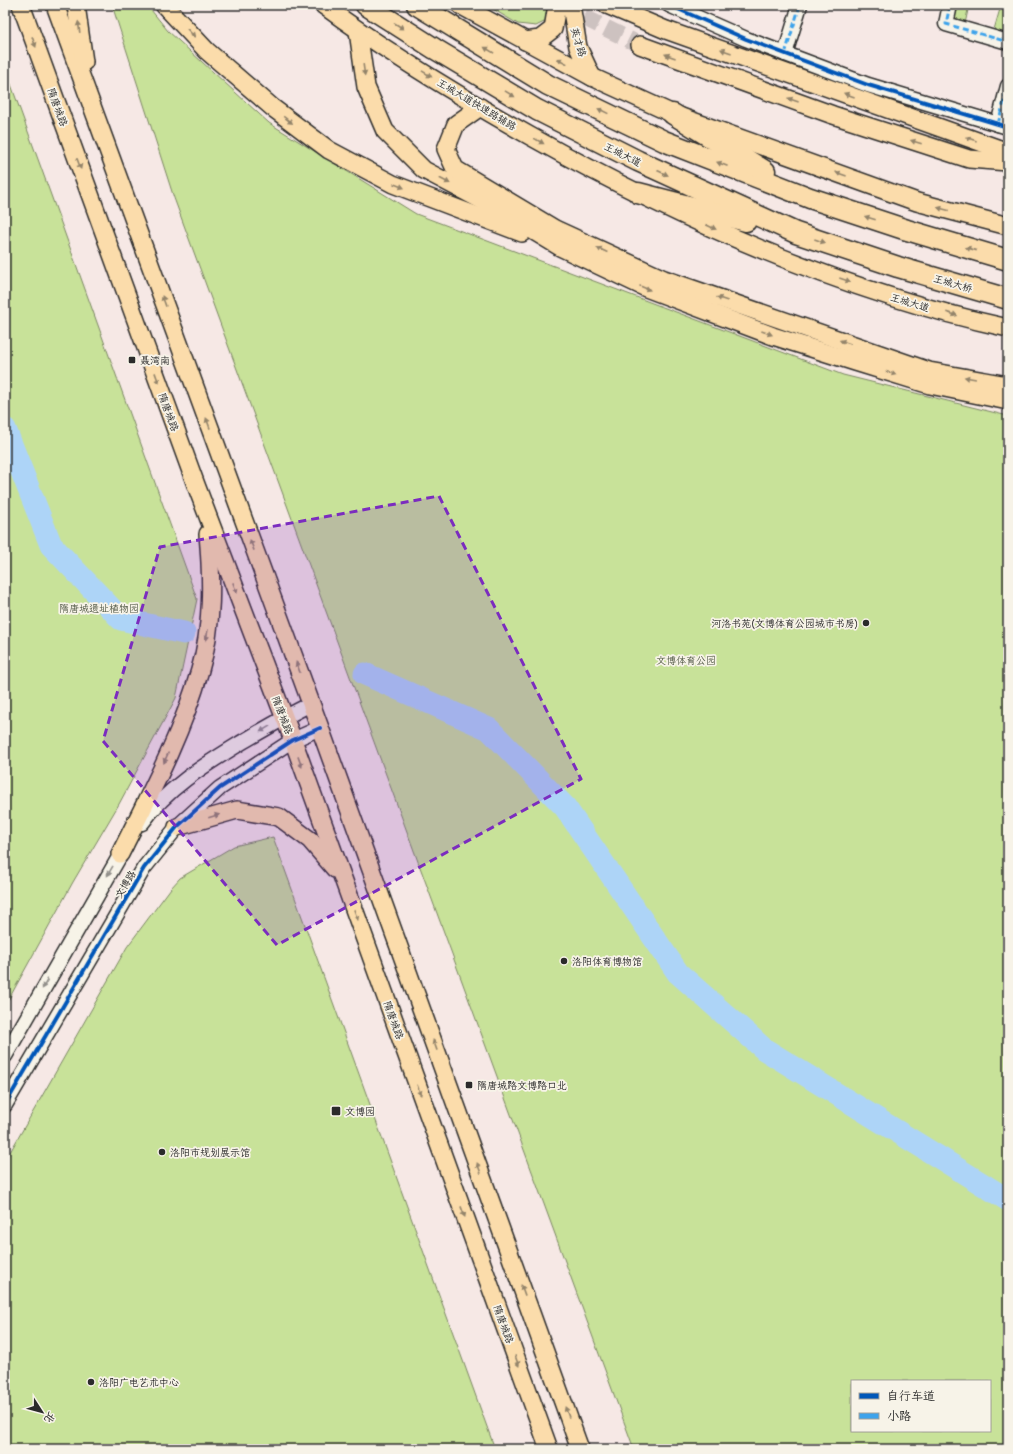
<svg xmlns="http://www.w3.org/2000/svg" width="1013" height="1454" viewBox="0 0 1013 1454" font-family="Pangolin,'LXGW WenKai TC',sans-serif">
<rect width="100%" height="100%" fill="#f6e8e5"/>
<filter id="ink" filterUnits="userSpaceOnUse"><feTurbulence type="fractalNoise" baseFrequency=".025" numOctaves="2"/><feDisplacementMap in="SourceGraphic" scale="8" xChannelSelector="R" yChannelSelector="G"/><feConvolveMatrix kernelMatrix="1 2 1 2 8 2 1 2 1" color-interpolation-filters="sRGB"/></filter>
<g filter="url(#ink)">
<g fill="#c8e299" stroke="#7a8662" fill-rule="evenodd">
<path d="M 112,5 L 147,5 L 168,31 L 269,123 L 416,214 L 843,375 L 1008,416 L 1008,1449 L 634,1449 L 174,198 ZM 852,1381 L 990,1381 L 990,1431 L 852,1431 Z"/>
<path d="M 486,5 L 553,5 L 550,19 L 536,26 L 518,24 Z"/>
<path d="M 954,5 L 969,5 L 965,24 L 953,20 Z"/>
<path d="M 985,5 L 1008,5 L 1008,36 L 993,33 L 1000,9 Z"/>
<path d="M 5,68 L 197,599 L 176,698 L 119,804 L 73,882 L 5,1006 Z"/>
<path d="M 273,837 L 495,1449 L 5,1449 L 5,1161 L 127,947 L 171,888 L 180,878 L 234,846 Z"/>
</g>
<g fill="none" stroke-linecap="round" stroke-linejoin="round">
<g stroke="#add4f7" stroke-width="23">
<path d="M 5,429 L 51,545 L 121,619 L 184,633"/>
<path d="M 365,674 L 489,729 L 565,807 L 678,973 L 764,1049 L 1008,1200"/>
</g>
<path stroke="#cdc2c0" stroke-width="17" stroke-dasharray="17 8" stroke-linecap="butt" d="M 561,6 L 640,45"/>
<g stroke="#2b2b2b" stroke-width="17">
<g id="minor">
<path d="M 669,5 L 746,39 L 868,85 L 1008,127"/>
<path d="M 950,5 L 946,24 L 1008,42"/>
<path d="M 785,54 L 800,5"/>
<path d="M 998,124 L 1008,86"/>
<path d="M 142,823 C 166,789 203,766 239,744 C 263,730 286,716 311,704"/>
<path d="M 5,1056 L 126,845"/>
<path d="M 5,1105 L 144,868 L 177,827 L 220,788 L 293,740 L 320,728"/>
</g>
</g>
<g stroke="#2b2b2b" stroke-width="20">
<g id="major">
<path d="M 21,5 L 196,485 L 293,740 L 549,1449"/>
<path d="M 55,5 L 320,728 L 580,1449"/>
<path d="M 76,5 L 84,62"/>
<path d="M 164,5 L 207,51 L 273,108 L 329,150 L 393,184 L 522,233"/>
<path d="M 323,5 C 388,53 459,96 530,136 C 678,219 841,292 1008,328"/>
<path d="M 460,5 L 592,77 L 673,114 L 917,202 L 1008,226"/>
<path d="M 571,5 L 578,47 L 592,77"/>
<path d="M 607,5 L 666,30 L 1008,152"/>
<path d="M 358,31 L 366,87 L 385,131 L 424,170 L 487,203 L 560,247 L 646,288 L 773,336 L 855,362 L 930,385 L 1008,401"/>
<path d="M 525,41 L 540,39 L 553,29 L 557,5"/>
<path d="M 640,45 L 833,115 L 969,159 L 1008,162"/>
<path d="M 480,107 L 456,124 L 446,149 L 455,169 L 555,229 L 664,279 L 929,371 L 1008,385"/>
<path d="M 177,827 L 237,810 L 279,817 L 310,840 L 335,869"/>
<path d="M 120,854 C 150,794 182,734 200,670 C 213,626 212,579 208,534"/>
</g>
</g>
<g stroke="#2b2b2b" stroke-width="23">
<g id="highway">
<path d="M 366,5 L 435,49 L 537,110 L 638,161 L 796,233 L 898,267 L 1008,299"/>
<path d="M 417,5 L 548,85 L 664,141 L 810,198 L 907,230 L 1008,260"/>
<path d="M 673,114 L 765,171"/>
<path d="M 638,193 L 746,221"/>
</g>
</g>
<use href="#minor" stroke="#f7f3e8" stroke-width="14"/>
<use href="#major" stroke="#fbdcab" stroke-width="17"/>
<use href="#highway" stroke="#fbdcab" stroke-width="20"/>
<g stroke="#3ea3eb" stroke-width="3" stroke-dasharray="6 3" stroke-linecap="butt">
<path d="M 950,5 L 946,24 L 1008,42"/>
<path d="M 785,54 L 800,5"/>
<path d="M 998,124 L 1008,86"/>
</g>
<g stroke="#f7f3e8" stroke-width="6">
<g id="cycleway">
<path d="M 669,5 L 746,39 L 868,85 L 1008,127"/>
<path d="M 5,1105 L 144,868 L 177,827 L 220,788 L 293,740 L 320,728"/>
</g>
</g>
<use href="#cycleway" stroke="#0057b8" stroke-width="4"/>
</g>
<defs><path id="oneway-solid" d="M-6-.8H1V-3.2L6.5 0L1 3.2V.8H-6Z"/></defs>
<g fill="#93846b">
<use href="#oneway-solid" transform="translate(399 26) rotate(33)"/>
<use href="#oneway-solid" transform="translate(79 27) rotate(-98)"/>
<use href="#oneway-solid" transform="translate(191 33) rotate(47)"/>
<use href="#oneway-solid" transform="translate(34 42) rotate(70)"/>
<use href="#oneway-solid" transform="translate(489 50) rotate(-149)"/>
<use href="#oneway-solid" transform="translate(726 51) rotate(-160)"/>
<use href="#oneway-solid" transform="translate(670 56) rotate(-160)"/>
<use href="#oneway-solid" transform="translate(562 61) rotate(-152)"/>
<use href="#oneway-solid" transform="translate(364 70) rotate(82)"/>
<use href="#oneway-solid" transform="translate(427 74) rotate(32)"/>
<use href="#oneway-solid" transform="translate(510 94) rotate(31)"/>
<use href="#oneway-solid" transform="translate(849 95) rotate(-160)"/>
<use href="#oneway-solid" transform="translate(793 100) rotate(-160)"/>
<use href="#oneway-solid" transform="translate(603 111) rotate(-154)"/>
<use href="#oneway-solid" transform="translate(288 120) rotate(37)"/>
<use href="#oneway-solid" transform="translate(971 139) rotate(-160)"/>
<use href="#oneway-solid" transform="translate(539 141) rotate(29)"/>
<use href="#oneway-solid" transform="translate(916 142) rotate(-162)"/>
<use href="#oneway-solid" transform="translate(79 164) rotate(70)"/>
<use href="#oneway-solid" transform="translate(722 164) rotate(-159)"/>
<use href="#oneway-solid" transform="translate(663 173) rotate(24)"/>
<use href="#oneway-solid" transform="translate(841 174) rotate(-160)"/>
<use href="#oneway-solid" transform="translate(445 181) rotate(28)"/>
<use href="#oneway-solid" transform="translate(399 186) rotate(21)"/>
<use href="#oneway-solid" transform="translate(943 209) rotate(-165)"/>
<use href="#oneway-solid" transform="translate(870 218) rotate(-162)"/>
<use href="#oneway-solid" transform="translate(711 227) rotate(25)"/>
<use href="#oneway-solid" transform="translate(820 241) rotate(19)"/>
<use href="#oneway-solid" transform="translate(971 249) rotate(-163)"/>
<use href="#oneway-solid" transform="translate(602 250) rotate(-155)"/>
<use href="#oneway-solid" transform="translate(845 280) rotate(19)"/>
<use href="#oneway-solid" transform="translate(645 288) rotate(23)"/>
<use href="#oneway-solid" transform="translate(722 299) rotate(-161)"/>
<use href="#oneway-solid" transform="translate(164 301) rotate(-110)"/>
<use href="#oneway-solid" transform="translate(952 314) rotate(17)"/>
<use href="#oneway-solid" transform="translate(767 333) rotate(20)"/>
<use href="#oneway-solid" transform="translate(845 342) rotate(-161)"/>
<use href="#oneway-solid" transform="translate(891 373) rotate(17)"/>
<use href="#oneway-solid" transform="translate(157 378) rotate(70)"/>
<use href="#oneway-solid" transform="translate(970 378) rotate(-170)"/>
<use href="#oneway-solid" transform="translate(208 423) rotate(-110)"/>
<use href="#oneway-solid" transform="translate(252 545) rotate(-110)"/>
<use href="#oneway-solid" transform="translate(235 588) rotate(69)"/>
<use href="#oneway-solid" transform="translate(207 635) rotate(100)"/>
<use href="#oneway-solid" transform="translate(298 667) rotate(-110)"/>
<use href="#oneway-solid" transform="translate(166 758) rotate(114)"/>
<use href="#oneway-solid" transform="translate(300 762) rotate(70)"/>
<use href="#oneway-solid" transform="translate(214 816) rotate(-16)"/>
<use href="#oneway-solid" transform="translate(356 915) rotate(70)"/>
<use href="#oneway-solid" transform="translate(435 1045) rotate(-110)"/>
<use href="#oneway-solid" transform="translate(419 1090) rotate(70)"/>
<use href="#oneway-solid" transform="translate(479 1168) rotate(-110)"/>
<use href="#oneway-solid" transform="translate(463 1212) rotate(70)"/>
<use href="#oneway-solid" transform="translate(523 1290) rotate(-110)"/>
<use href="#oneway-solid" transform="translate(517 1361) rotate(70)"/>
<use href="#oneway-solid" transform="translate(567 1412) rotate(-110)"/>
</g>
<g fill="#918f8a">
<use href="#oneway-solid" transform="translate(265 729) rotate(149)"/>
<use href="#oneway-solid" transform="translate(110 871) rotate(120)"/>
<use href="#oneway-solid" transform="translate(45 984) rotate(119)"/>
</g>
</g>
<path fill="#7b2cbf" fill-opacity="0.2" stroke="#7b2cbf" stroke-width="3" stroke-dasharray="8 5" stroke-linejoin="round" d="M 439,496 L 581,779 L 277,945 L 103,741 L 160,547 Z"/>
<g fill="#2b2b2b" stroke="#f7f3e8" stroke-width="1.5">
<rect x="128" y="356" width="8" height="8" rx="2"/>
<circle cx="866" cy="623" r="4"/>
<circle cx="564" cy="961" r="4"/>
<rect x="465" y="1081" width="8" height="8" rx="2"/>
<rect x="331" y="1106" width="10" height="10" rx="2"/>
<circle cx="162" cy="1152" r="4"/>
<circle cx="91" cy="1382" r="4"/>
</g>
<g text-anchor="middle" stroke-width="3.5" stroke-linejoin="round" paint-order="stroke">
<g font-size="10" fill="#2b2b2b" stroke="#f7f3e8">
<text transform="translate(579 42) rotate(73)" y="4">英才路</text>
<text transform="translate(477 104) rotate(31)" y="4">王城大道快速路辅路</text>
<text transform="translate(58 107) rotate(70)" y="4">隋唐城路</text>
<text transform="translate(623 154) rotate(27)" y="4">王城大道</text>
<text transform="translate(953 283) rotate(16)" y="4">王城大桥</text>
<text transform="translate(910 302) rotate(17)" y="4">王城大道</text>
<text transform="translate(169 412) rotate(70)" y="4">隋唐城路</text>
<text transform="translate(283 715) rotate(69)" y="4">隋唐城路</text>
<text transform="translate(125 884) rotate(-59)" y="4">文博路</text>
<text transform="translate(394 1020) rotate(70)" y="4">隋唐城路</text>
<text transform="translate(504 1324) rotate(70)" y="4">隋唐城路</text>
</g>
<g font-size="10" fill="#2b2b2b" stroke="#f7f3e8" text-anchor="start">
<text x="140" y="364">聂湾南</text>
<text x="858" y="627" text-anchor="end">河洛书苑(文博体育公园城市书房)</text>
<text x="572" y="965">洛阳体育博物馆</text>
<text x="477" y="1089">隋唐城路文博路口北</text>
<text x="345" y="1115">文博园</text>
<text x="170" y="1156">洛阳市规划展示馆</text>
<text x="99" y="1386">洛阳广电艺术中心</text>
</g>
<g font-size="10" fill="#525946" stroke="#f7f3e8">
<text x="99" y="612">隋唐城遗址植物园</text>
<text x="686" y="664">文博体育公园</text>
</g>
</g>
<rect width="1013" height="1454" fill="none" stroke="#f7f3e8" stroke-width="20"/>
<rect x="10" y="10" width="993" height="1434" fill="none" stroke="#2b2b2b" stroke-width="1.5" filter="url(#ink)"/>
<rect x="851" y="1380" width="140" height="52" fill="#f7f3e8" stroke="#a5a39c"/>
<rect x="859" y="1393" width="20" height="6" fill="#0057b8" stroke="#a5a39c"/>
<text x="887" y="1400" font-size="12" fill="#2b2b2b">自行车道</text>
<rect x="859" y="1413" width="20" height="6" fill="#3ea3eb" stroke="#a5a39c"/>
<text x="887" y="1420" font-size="12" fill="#2b2b2b">小路</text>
<g transform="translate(42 1412) rotate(126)" stroke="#f7f3e8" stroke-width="3" paint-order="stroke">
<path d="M0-3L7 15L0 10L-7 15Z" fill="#2b2b2b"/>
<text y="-6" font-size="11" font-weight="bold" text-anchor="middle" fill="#2b2b2b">北</text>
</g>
</svg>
